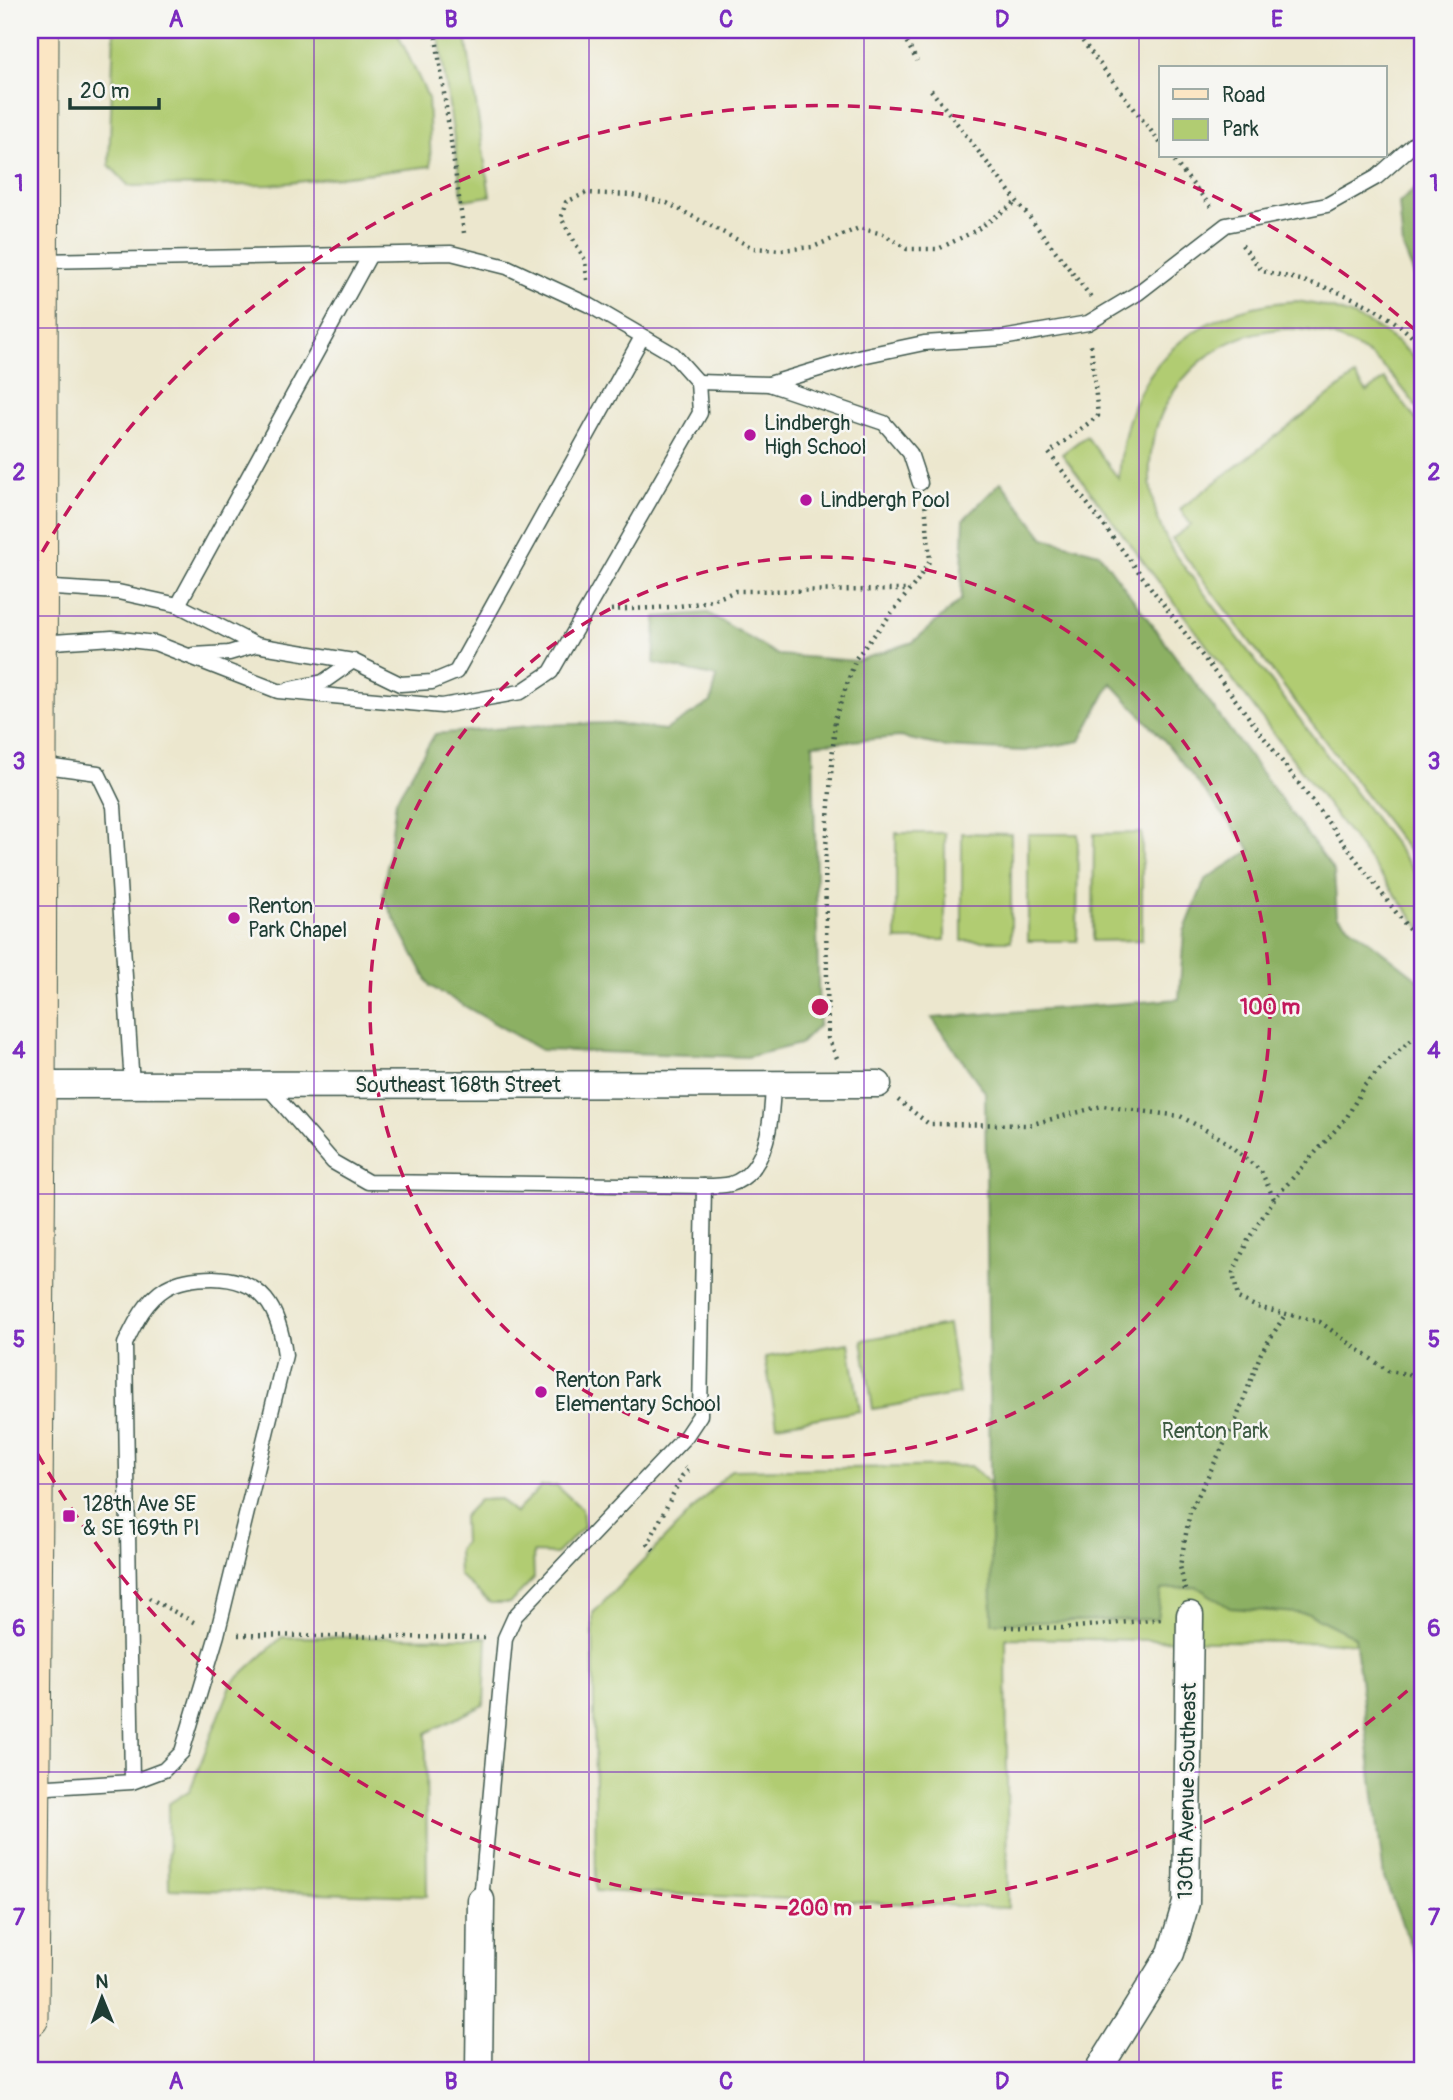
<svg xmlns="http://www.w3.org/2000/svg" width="1453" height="2100" viewBox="0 0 1453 2100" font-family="Pangolin,sans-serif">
<rect width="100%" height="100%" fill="#f6f6f2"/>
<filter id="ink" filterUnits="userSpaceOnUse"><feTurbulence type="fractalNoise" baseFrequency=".0143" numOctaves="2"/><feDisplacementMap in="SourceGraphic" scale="14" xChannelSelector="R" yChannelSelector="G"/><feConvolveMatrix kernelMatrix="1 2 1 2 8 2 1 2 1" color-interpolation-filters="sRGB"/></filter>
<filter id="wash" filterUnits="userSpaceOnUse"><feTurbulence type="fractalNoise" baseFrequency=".00686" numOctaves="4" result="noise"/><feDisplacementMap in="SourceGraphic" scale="28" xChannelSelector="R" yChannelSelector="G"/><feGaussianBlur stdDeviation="1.57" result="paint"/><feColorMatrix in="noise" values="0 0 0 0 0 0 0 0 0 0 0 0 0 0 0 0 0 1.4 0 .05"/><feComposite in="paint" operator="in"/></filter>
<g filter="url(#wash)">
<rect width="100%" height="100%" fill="#ece7ce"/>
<g fill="#b1cc72" stroke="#688453" stroke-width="2">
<path d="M 114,30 L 396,30 L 428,97 L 431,166 L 271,185 L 129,186 L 109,165 Z"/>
<path d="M 438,30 L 465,30 L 490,196 L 463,200 Z"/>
<path d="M 1297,301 C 1350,309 1388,328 1423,367 L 1423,415 C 1406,393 1390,369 1366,353 C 1236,270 1089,419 1176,556 L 1423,882 L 1423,931 L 1062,454 L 1086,436 L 1119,479 C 1124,370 1189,307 1297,301 Z"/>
<path d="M 1355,376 L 1367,392 L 1385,379 L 1423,429 L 1423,870 L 1172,539 L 1191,525 L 1180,509 Z"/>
<rect x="896" y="833" width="49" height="107"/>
<path d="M 962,833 L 1011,834 L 1011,941 L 962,941 Z"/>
<path d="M 1142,833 L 1142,940 L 1093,941 L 1094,834 Z"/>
<path d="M 1028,834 L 1078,834 L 1077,941 L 1028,941 Z"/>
<path d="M 948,1325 L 959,1394 L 873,1409 L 862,1340 Z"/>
<path d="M 849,1343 L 860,1411 L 777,1425 L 765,1357 Z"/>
<path d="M 970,1466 L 1004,1495 L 1423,1644 L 1006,1638 L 1008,1908 L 596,1891 L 593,1613 L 731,1470 Z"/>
<path d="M 542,1486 L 557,1486 L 582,1509 L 584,1527 L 556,1554 L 533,1553 L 534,1578 L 510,1603 L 490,1603 L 459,1575 L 458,1549 L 464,1543 L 463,1517 L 479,1500 L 500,1499 L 515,1513 Z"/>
<path d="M 282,1637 L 487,1638 L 484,1705 L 426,1733 L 427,1896 L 169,1889 L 168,1804 L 190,1790 L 232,1683 Z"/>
</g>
<g fill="#8cb064" stroke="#56764c" stroke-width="2">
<path d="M 1423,181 L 1423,296 L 1403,248 L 1399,203 Z"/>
<path d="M 1001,482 L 1044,538 L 1099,553 L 1334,871 L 1337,916 L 1423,983 L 1423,1977 L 1384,1878 L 1355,1637 L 1309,1614 L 1230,1608 L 1197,1587 L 1161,1590 L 1157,1619 L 992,1623 L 985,1092 L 932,1018 L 1179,999 L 1184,932 L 1205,880 L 1251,850 L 1163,739 L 1111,683 L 1080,741 L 1024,751 L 946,747 L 900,737 L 813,744 L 819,1025 L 800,1044 L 747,1057 L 541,1050 L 430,986 L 383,897 L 396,800 L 435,734 L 541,725 L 610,723 L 665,730 L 711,702 L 717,677 L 654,663 L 656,617 L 708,613 L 778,655 L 857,661 L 913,642 L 961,600 L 964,519 Z"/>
</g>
</g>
<g filter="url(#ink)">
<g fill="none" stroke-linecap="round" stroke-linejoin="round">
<g stroke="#3e564b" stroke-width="17">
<g id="lane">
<path d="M 39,261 L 451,253 L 507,267 L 589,305 L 673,354 L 698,382 L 700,413 L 551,672 L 521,692 L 442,706 L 278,691 L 155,643 L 112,638 L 39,643"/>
<path d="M 698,382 L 769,384 L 862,356 L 924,343 L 1002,338 L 1088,323 L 1138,293 L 1226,225 L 1327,205 L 1377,177 L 1423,136"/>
<path d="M 769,384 L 884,423 L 910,453 L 920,483"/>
<path d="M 38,587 L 118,592 L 178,605 L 256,645 L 353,661 L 400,684 L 432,682 L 456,672 L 642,337"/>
<path d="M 178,605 L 370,255"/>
<path d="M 193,655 L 229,653 L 256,645"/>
<path d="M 290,689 L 323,682 L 353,661"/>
<path d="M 38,765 L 98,773 L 114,806 L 132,1085"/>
<path d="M 266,1085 L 333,1162 L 368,1182 L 704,1186 C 712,1186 723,1186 731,1184 C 769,1172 772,1115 773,1084"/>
<path d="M 33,1788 L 132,1782 L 164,1770 L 182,1752 L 217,1635 L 285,1355 C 279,1308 263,1279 213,1278 C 198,1278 180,1280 166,1288 C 145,1301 135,1323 125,1344 L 132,1782"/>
<path d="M 481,1900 L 505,1638 L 515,1616 L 686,1436 L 700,1415 L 704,1186"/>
</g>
</g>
<g stroke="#3e564b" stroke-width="29">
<g id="street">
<path d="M 37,1085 L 878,1084"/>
<path d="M 479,2070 L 481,1900"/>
<path d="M 1098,2070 L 1171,1953 L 1186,1903 L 1190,1615"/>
</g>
</g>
<g stroke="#3e564b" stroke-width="39">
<path id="secondary" d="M 30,2018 L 37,1117 L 40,30"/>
</g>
<g stroke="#3e564b" stroke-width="4.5" stroke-dasharray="2 5" stroke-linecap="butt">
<path d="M 435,30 L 464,233"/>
<path d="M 900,30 L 917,61"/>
<path d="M 1074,30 L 1161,144"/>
<path d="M 931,90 L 1091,297"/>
<path d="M 1170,156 L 1212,208"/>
<path d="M 1242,245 L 1262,271 C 1319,283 1386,302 1423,349"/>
<path d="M 587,280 L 585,260 L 561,218 L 566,202 L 586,193 L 632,195 L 667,203 L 753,248 L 781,250 L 813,247 L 859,228 L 883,234 L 907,249 L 938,249 L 975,231 L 1015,203"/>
<path d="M 1091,345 L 1098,416 L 1049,453 L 1423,948"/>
<path d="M 611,610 C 654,607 696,610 735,591 L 910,590"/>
<path d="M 1423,1033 L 1409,1042 L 1379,1070 L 1364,1086 L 1347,1117 L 1274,1199 L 1249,1238 L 1233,1273 L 1238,1298 L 1257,1307 L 1320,1322 L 1388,1371 L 1423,1376"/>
<path d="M 837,1058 L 828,1038 L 825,861 L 835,719 L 856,658 L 917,581 L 930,560 L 925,503"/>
<path d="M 898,1100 L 929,1124 L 1029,1125 L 1102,1106 L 1180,1116 L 1222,1139 L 1261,1171 L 1274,1199"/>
<path d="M 654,1550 L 648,1544 L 682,1476 L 689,1470 L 685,1467"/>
<path d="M 1185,1590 L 1180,1566 L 1190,1512 L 1236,1420 L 1261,1353 L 1285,1315"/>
<path d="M 149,1598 L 197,1624"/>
<path d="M 1005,1627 L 1065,1628 L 1162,1619"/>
<path d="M 238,1635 L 485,1638"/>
</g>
<use href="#lane" stroke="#fff" stroke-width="14"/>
<use href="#street" stroke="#fff" stroke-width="26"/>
<use href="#secondary" stroke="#fbe6c4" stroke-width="37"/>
</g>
</g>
<path fill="none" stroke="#7b2cbf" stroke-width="2" stroke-opacity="0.55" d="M 314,30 L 314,2070M 589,30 L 589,2070M 864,30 L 864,2070M 1139,30 L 1139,2070M 30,328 L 1423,328M 30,616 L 1423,616M 30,906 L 1423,906M 30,1194 L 1423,1194M 30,1484 L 1423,1484M 30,1772 L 1423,1772"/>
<g fill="none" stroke="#c2185b" stroke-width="3.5" stroke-dasharray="12 9">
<circle cx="820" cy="1007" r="450"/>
<path d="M1423 1677A901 901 0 0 1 32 1444M32 570A901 901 0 0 1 1423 337"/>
</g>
<g fill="#b5179e" stroke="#f6f6f2" stroke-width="2.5">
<circle cx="750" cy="435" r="7"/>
<circle cx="806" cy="500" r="7"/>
<circle cx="234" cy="918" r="7"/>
<circle cx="541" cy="1392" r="7"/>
<rect x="62" y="1509" width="14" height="14" rx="3.5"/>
</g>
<g text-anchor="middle" stroke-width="5" stroke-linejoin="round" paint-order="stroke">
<g font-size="21" fill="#1f3d34" stroke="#f6f6f2" text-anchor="start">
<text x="764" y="430">Lindbergh<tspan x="764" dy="24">High School</tspan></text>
<text x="820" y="507">Lindbergh Pool</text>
<text x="248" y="913">Renton<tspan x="248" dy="24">Park Chapel</tspan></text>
<text x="555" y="1387">Renton Park<tspan x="555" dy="24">Elementary School</tspan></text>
<text x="83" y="1511">128th Ave SE<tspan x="83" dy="24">&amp; SE 169th Pl</tspan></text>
</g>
<g font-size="21" fill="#1f3d34" stroke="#f6f6f2">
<text x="458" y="1092">Southeast 168th Street</text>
<text transform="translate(1187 1791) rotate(-89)" y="7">130th Avenue Southeast</text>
</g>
<g font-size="21" fill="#3c5a40" stroke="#f6f6f2">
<text x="1215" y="1438">Renton Park</text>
</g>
</g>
<circle cx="820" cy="1007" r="10" fill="#c2185b" stroke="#f6f6f2" stroke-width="3.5"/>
<g font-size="21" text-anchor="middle" font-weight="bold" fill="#c2185b" stroke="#f6f6f2" stroke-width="5" stroke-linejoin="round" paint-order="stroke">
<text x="1270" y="1014">100 m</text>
<text x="820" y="1915">200 m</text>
</g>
<rect width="1453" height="2100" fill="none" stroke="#f6f6f2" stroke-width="77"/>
<rect x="1159" y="66" width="228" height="91" fill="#f6f6f2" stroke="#a0aca6" stroke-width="2"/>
<rect x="1173" y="89" width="35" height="10" fill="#fbe6c4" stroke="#a0aca6" stroke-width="2"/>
<text x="1222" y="102" font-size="21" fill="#1f3d34">Road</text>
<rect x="1173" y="119" width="35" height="21" fill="#b1cc72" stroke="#a0aca6" stroke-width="2"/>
<text x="1222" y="136" font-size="21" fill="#1f3d34">Park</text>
<g transform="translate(102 1998) rotate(359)" stroke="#f6f6f2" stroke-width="5" paint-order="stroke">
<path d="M0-5L12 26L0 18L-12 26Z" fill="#1f3d34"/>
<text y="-10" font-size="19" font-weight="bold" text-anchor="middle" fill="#1f3d34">N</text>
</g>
<path d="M70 98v10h89v-10" fill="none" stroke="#1f3d34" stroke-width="3.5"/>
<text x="80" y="98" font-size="21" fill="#1f3d34" stroke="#f6f6f2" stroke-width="5" paint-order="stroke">20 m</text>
<rect x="38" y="38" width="1376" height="2024" fill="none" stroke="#7b2cbf" stroke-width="2.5"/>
<g font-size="23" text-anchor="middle" font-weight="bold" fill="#7b2cbf">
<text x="176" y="27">A</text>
<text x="451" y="27">B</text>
<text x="726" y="27">C</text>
<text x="1002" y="27">D</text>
<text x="1277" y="27">E</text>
<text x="19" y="191">1</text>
<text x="1434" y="191">1</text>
<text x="19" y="480">2</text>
<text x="1434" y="480">2</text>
<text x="19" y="769">3</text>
<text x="1434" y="769">3</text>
<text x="19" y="1058">4</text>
<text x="1434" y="1058">4</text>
<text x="19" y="1347">5</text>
<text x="1434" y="1347">5</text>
<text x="19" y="1636">6</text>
<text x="1434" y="1636">6</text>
<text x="19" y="1925">7</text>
<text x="1434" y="1925">7</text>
<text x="176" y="2089">A</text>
<text x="451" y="2089">B</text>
<text x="726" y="2089">C</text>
<text x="1002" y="2089">D</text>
<text x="1277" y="2089">E</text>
</g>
</svg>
